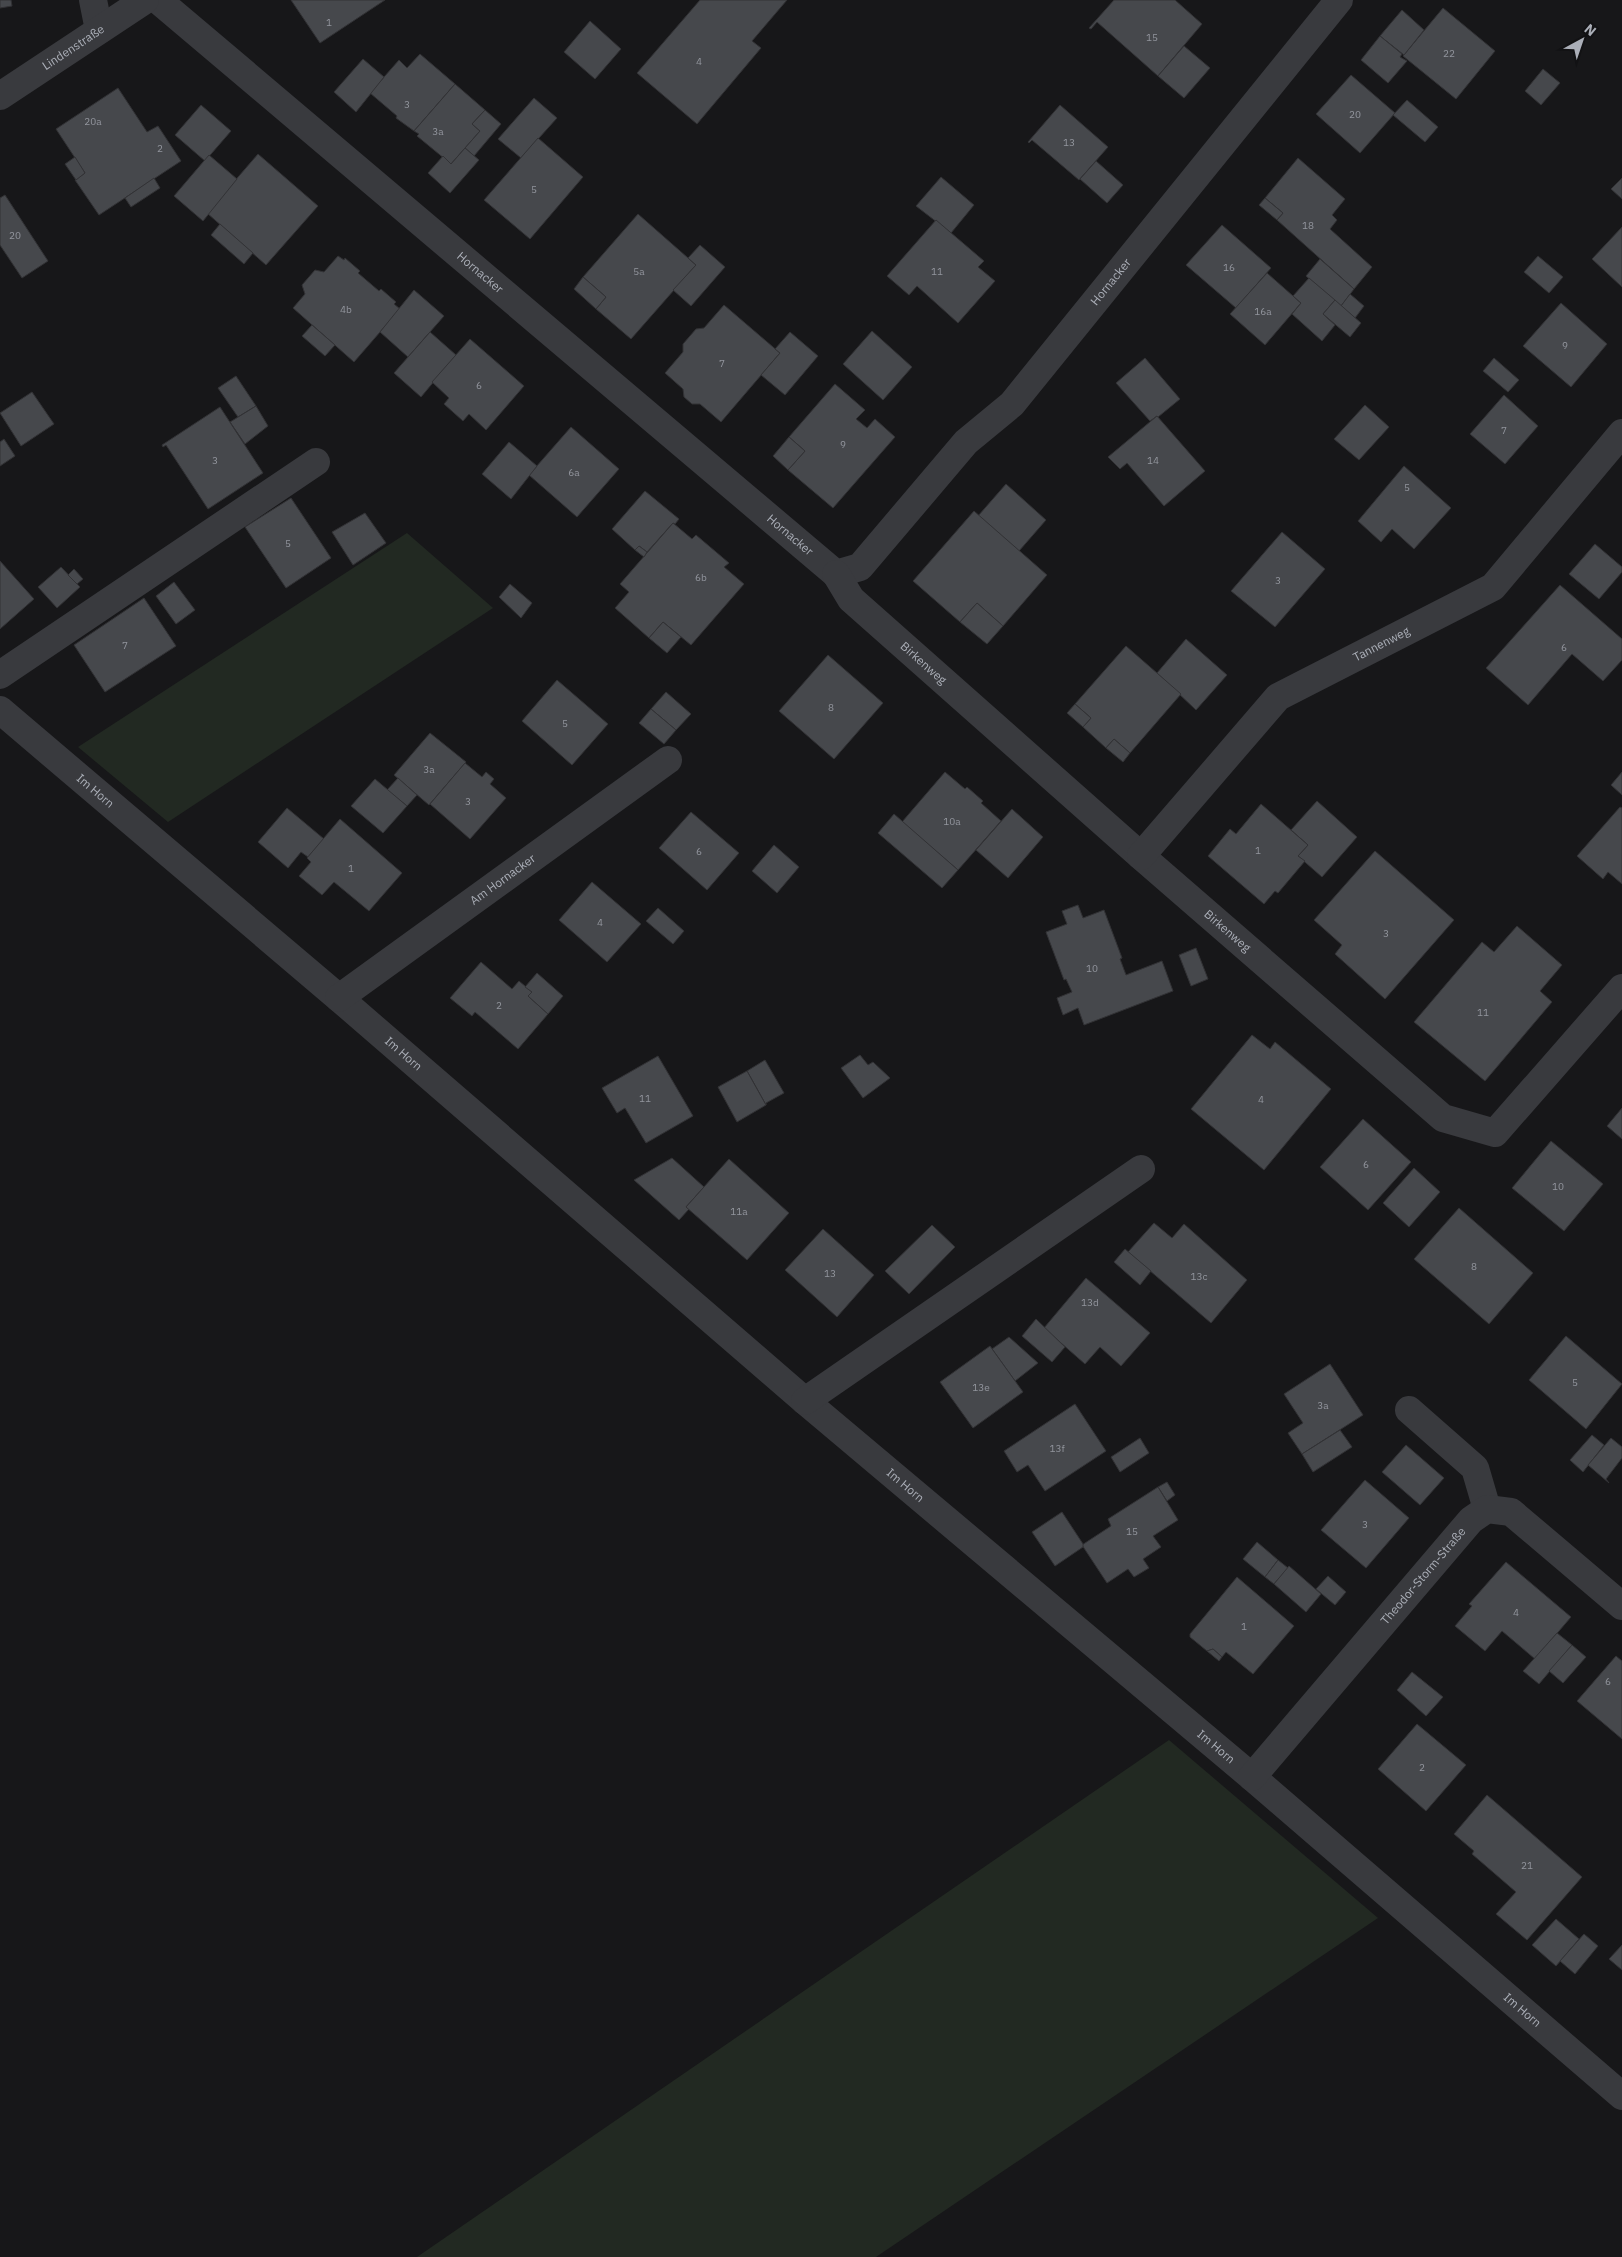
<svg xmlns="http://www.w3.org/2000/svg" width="1622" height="2257" viewBox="0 0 1622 2257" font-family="'IBM Plex Sans',sans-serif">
<rect width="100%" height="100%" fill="#171719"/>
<g fill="#222922">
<path d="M 407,533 L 493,608 L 168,822 L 78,747 Z"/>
<path d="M 1169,1740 L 1378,1918 L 876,2257 L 417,2257 Z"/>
</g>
<g fill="#46484c" stroke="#323235">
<path d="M 0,0 L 11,0 L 12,6 L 0,8 Z"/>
<path d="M 291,0 L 385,0 L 320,43 Z"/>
<path d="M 700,0 L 787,0 L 752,41 L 761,48 L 697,124 L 637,73 Z"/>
<path d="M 1114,0 L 1175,0 L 1202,24 L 1158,76 L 1097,22 L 1091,29 L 1089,28 Z"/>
<path d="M 1443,8 L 1495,51 L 1456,99 L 1403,56 Z"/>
<path d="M 1402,10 L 1424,30 L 1404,55 L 1380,36 Z"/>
<path d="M 590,21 L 621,49 L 595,79 L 564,52 Z"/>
<path d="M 1380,36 L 1402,54 L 1400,57 L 1407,61 L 1388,83 L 1361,60 Z"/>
<path d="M 1184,46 L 1210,68 L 1184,98 L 1158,76 Z"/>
<path d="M 420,54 L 455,84 L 414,131 L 396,118 L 397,116 L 370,93 L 399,60 L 407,68 Z"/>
<path d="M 363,59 L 384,77 L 356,112 L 334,92 Z"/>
<path d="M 1543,69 L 1560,83 L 1541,105 L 1525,91 Z"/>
<path d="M 1351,75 L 1395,113 L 1360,153 L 1316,114 Z"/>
<path d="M 455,84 L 485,110 L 472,124 L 480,131 L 451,164 L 417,136 L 419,134 L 414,131 Z"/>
<path d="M 118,88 L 147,132 L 158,126 L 181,161 L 99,215 L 75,180 L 85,173 L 56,129 Z"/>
<path d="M 534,98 L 557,118 L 521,158 L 498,139 Z"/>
<path d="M 1407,100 L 1438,127 L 1425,142 L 1393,115 Z"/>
<path d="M 201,105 L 231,131 L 205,161 L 175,135 Z"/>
<path d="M 1060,105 L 1108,147 L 1079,180 L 1032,140 L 1029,143 L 1028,142 Z"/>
<path d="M 485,110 L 501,124 L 474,156 L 465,148 L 480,131 L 472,124 Z"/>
<path d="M 538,138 L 583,177 L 530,239 L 484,200 Z"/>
<path d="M 465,148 L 479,160 L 450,193 L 428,173 L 443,156 L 451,164 Z"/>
<path d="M 258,154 L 318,206 L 266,265 L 207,213 Z"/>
<path d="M 209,155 L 237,179 L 203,221 L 174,196 Z"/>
<path d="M 75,157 L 85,173 L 76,180 L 65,164 Z"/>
<path d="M 1298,158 L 1345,199 L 1332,215 L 1337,220 L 1330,229 L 1372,267 L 1354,289 L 1277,220 L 1283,213 L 1265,198 Z"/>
<path d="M 1096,161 L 1123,185 L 1107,203 L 1080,179 Z"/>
<path d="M 941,177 L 974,205 L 951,233 L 916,206 Z"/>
<path d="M 154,178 L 160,188 L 131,207 L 125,198 Z"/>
<path d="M 1622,178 L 1622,199 L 1611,189 Z"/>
<path d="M 5,195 L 48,261 L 22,278 L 0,245 L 0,198 Z"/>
<path d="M 1265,198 L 1283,213 L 1277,220 L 1259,205 Z"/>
<path d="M 638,214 L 696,265 L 631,339 L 596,309 L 606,297 L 583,277 Z"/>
<path d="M 936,220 L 984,261 L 978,267 L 995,281 L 958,323 L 917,286 L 909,295 L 887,276 Z"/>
<path d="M 220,224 L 253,253 L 244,264 L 211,235 Z"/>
<path d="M 1222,225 L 1271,268 L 1236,308 L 1186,265 Z"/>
<path d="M 1622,227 L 1622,287 L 1592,259 Z"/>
<path d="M 700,245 L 725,267 L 691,306 L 673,290 L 696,265 L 688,258 Z"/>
<path d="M 338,256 L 344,260 L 345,258 L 360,271 L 358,273 L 379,291 L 381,289 L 396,302 L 394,304 L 400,309 L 354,362 L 293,308 L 305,294 L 302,285 L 315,270 L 324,272 Z"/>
<path d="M 1538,256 L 1563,277 L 1549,293 L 1524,272 Z"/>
<path d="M 1320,259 L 1354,289 L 1341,306 L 1306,276 Z"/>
<path d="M 1267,273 L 1301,303 L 1265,345 L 1230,314 Z"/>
<path d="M 583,277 L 606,297 L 596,309 L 574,289 Z"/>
<path d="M 1309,278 L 1335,300 L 1323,314 L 1335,325 L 1322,341 L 1292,314 L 1301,303 L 1293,296 Z"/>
<path d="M 414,290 L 444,316 L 408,357 L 380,332 Z"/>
<path d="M 1350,294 L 1364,306 L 1355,318 L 1341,306 Z"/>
<path d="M 1335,300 L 1361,323 L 1350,337 L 1323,314 Z"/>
<path d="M 1561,303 L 1607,344 L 1571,387 L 1523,346 Z"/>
<path d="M 724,305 L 780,353 L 721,422 L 700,404 L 692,404 L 684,397 L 683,389 L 665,373 L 683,352 L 683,344 L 696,329 L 704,328 Z"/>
<path d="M 312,325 L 335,345 L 325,356 L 302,336 Z"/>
<path d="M 872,331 L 912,367 L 883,400 L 843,364 Z"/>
<path d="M 430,332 L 456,355 L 421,397 L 394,373 Z"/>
<path d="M 790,332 L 818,356 L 785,395 L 761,375 L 780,353 L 775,349 Z"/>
<path d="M 470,339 L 524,386 L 486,430 L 469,414 L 463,421 L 444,404 L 449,398 L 432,382 Z"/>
<path d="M 1145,358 L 1180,399 L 1158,417 L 1157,416 L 1150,421 L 1116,383 Z"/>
<path d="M 1494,358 L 1519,380 L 1508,392 L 1483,371 Z"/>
<path d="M 236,376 L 256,406 L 238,417 L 218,388 Z"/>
<path d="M 835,384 L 865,410 L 856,419 L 867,428 L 875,419 L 895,437 L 833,508 L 788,470 L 805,451 L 789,437 Z"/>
<path d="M 32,392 L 54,424 L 21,446 L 0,413 Z"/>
<path d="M 1504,395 L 1538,426 L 1505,464 L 1470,434 Z"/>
<path d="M 1365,405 L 1389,427 L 1359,460 L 1334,439 Z"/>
<path d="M 256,406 L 268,426 L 245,444 L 230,422 Z"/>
<path d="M 220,407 L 263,473 L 208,509 L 166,445 L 163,447 L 162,445 Z"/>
<path d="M 1157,416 L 1205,471 L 1164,506 L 1127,463 L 1120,469 L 1108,457 Z"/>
<path d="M 571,427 L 619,469 L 577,517 L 529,475 Z"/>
<path d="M 789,437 L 805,451 L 788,470 L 773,456 Z"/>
<path d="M 4,439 L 15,456 L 0,466 L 0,442 Z"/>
<path d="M 509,442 L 537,466 L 511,499 L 482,474 Z"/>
<path d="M 1404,466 L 1451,508 L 1414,549 L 1392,529 L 1381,542 L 1358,521 Z"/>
<path d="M 1006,484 L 1046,520 L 1019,551 L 978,516 Z"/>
<path d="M 645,491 L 679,519 L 675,524 L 673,523 L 647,552 L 639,546 L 635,550 L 612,529 Z"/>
<path d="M 291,498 L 331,558 L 286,588 L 245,527 Z"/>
<path d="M 974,511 L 1047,575 L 1003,626 L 977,603 L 960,622 L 913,581 Z"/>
<path d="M 365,513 L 386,543 L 353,565 L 332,532 Z"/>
<path d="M 673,523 L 692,539 L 696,535 L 729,563 L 724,567 L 744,584 L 691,645 L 663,622 L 649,638 L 615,608 L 629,592 L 620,584 Z"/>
<path d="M 1282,532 L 1325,569 L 1275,627 L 1231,591 Z"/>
<path d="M 1595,544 L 1622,567 L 1622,572 L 1599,599 L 1569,574 Z"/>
<path d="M 639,546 L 647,552 L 644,557 L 635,550 Z"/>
<path d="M 0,561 L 34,599 L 0,629 Z"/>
<path d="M 61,567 L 80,587 L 57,608 L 38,587 Z"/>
<path d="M 74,569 L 83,579 L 77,584 L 68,575 Z"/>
<path d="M 174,582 L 195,610 L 176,624 L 156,596 Z"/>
<path d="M 510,584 L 532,603 L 521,618 L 499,597 Z"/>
<path d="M 1560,585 L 1622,639 L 1622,660 L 1603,681 L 1572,654 L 1528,705 L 1486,668 Z"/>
<path d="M 144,598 L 176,646 L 105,692 L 74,645 Z"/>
<path d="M 977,603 L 1003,626 L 987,644 L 960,622 Z"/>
<path d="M 663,622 L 681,637 L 667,653 L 649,638 Z"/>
<path d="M 1186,639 L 1227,675 L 1196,710 L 1157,673 Z"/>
<path d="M 1126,646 L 1181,694 L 1130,753 L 1114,739 L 1106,748 L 1083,727 L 1091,718 L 1075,704 Z"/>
<path d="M 828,655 L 883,703 L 834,759 L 779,711 Z"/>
<path d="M 557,680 L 608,724 L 572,765 L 522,721 Z"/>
<path d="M 666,692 L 691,714 L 676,730 L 651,709 Z"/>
<path d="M 1075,704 L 1091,718 L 1083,727 L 1067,713 Z"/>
<path d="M 651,709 L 676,730 L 664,744 L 639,723 Z"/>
<path d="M 430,733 L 466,762 L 429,805 L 394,775 Z"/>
<path d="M 1114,739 L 1130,753 L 1123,762 L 1106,748 Z"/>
<path d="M 465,763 L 482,777 L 486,772 L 494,779 L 490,784 L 506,798 L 470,839 L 430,804 Z"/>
<path d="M 945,772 L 965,789 L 967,787 L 983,801 L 981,803 L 1001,821 L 958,870 L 902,822 Z"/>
<path d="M 1622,772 L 1622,795 L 1611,785 Z"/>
<path d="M 398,778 L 417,795 L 407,806 L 387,790 Z"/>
<path d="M 375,779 L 407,806 L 383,833 L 351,806 Z"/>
<path d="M 1317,801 L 1357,837 L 1322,877 L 1298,856 L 1308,845 L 1291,830 Z"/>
<path d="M 1261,804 L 1308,845 L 1298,856 L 1305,861 L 1278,893 L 1275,891 L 1264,904 L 1208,856 L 1230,829 L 1236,834 Z"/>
<path d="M 1620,807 L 1622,808 L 1622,884 L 1608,872 L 1603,879 L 1577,856 Z"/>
<path d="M 287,808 L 324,839 L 308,857 L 301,852 L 288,868 L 258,842 Z"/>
<path d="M 1012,809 L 1043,837 L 1008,878 L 976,850 Z"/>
<path d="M 691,812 L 739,853 L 707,890 L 659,848 Z"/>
<path d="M 894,814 L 958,870 L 942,888 L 878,833 Z"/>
<path d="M 340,819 L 402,873 L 369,911 L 334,882 L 322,895 L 299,876 L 311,862 L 307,858 Z"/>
<path d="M 774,845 L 799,867 L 777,893 L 752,871 Z"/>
<path d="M 1375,851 L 1454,920 L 1385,999 L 1335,954 L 1342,945 L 1314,920 Z"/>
<path d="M 592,882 L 641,924 L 607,962 L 559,920 Z"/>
<path d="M 1078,905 L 1083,918 L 1104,910 L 1122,958 L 1120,959 L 1126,975 L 1162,961 L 1173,991 L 1084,1025 L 1078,1008 L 1063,1015 L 1057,998 L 1072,992 L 1066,979 L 1064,980 L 1046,932 L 1067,924 L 1062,911 Z"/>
<path d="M 658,908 L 684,931 L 673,944 L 646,921 Z"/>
<path d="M 1517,926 L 1562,965 L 1540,991 L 1552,1002 L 1485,1081 L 1414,1022 L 1482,942 L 1494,952 Z"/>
<path d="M 1196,948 L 1208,979 L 1191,986 L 1179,955 Z"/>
<path d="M 481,962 L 512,989 L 519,981 L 532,992 L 528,996 L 548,1014 L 518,1049 L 475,1012 L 472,1016 L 450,998 Z"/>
<path d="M 537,973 L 563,996 L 548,1014 L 528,996 L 532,992 L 525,987 Z"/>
<path d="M 1252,1035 L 1270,1049 L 1275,1042 L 1331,1089 L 1264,1170 L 1191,1109 Z"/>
<path d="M 860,1055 L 868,1065 L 873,1062 L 890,1078 L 863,1098 L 841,1068 Z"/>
<path d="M 658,1056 L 693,1116 L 646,1143 L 625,1108 L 617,1113 L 602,1088 Z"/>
<path d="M 765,1060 L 784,1093 L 766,1103 L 766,1105 L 747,1071 Z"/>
<path d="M 747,1071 L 766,1105 L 737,1122 L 718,1087 Z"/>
<path d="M 1622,1108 L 1622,1139 L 1607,1126 Z"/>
<path d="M 1363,1119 L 1411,1162 L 1368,1210 L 1320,1167 Z"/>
<path d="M 1551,1141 L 1603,1184 L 1564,1231 L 1512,1188 Z"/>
<path d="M 672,1158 L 704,1187 L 686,1207 L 689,1209 L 679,1220 L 634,1180 Z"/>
<path d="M 729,1159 L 789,1213 L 747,1260 L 686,1207 Z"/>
<path d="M 1414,1168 L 1440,1192 L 1409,1227 L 1383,1203 Z"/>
<path d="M 1459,1208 L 1533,1273 L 1489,1324 L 1414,1259 Z"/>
<path d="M 1154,1223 L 1172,1238 L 1184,1224 L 1247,1280 L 1211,1323 L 1128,1252 Z"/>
<path d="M 932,1225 L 955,1247 L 909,1294 L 885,1271 Z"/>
<path d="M 823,1229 L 874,1275 L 837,1317 L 785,1270 Z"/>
<path d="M 1125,1249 L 1151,1271 L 1140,1285 L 1114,1262 Z"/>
<path d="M 1086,1278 L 1150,1333 L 1121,1366 L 1100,1347 L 1085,1364 L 1044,1328 Z"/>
<path d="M 1036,1319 L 1065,1347 L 1052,1362 L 1022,1336 Z"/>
<path d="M 1566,1336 L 1622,1384 L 1586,1429 L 1529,1380 Z"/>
<path d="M 1009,1337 L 1038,1363 L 1015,1381 L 992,1349 Z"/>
<path d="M 990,1346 L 1023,1392 L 973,1428 L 940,1382 Z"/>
<path d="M 1330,1364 L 1363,1415 L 1302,1454 L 1288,1433 L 1303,1423 L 1284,1394 Z"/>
<path d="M 1075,1404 L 1106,1451 L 1045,1491 L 1028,1465 L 1017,1472 L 1004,1451 Z"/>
<path d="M 1340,1430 L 1352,1447 L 1313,1472 L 1302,1454 Z"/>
<path d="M 1592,1435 L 1604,1445 L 1583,1472 L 1570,1460 Z"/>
<path d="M 1140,1438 L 1149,1453 L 1120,1472 L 1111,1457 Z"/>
<path d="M 1611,1438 L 1622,1447 L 1622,1458 L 1606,1479 L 1609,1483 L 1588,1465 Z"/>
<path d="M 1406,1445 L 1444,1478 L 1420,1505 L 1382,1472 Z"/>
<path d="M 1365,1480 L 1409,1518 L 1366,1568 L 1321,1530 Z"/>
<path d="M 1167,1482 L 1175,1495 L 1167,1501 L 1158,1487 Z"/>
<path d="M 1158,1487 L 1178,1520 L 1153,1536 L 1161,1547 L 1143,1559 L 1149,1568 L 1134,1577 L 1128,1569 L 1107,1583 L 1082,1545 L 1111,1526 L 1108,1519 Z"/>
<path d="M 1062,1512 L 1083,1544 L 1083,1547 L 1055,1566 L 1032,1532 Z"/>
<path d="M 1257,1542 L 1278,1560 L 1265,1577 L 1243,1559 Z"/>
<path d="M 1278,1560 L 1288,1568 L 1274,1584 L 1265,1577 Z"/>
<path d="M 1506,1562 L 1571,1617 L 1535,1659 L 1502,1631 L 1485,1651 L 1455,1626 L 1472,1606 L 1469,1604 Z"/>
<path d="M 1289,1566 L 1321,1594 L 1306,1612 L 1274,1584 Z"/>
<path d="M 1328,1576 L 1346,1592 L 1335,1605 L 1316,1589 Z"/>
<path d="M 1237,1577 L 1294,1626 L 1253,1674 L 1226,1652 L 1222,1657 L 1213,1649 L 1207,1651 L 1190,1637 L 1190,1634 Z"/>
<path d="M 1557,1633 L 1572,1645 L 1539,1684 L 1523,1671 Z"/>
<path d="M 1572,1645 L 1586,1657 L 1563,1683 L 1549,1671 Z"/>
<path d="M 1213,1649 L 1222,1657 L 1219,1661 L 1207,1651 Z"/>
<path d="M 1616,1656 L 1622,1661 L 1622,1739 L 1577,1701 Z"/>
<path d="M 1412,1672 L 1443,1697 L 1426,1716 L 1397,1690 Z"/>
<path d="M 1417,1724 L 1466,1765 L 1426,1811 L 1378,1769 Z"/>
<path d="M 1487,1795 L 1582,1877 L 1527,1940 L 1496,1914 L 1516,1892 L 1472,1854 L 1474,1851 L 1454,1834 Z"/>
<path d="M 1556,1919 L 1579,1939 L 1556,1966 L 1532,1945 Z"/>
<path d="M 1584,1934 L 1598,1946 L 1575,1974 L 1560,1961 Z"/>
<path d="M 1622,1945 L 1622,1970 L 1609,1959 Z"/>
</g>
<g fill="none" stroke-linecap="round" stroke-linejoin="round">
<g stroke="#393a3e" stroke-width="28">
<path d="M 93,0 L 99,30"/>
<path id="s1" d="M 158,0 L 836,574 L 860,567 L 966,442 L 1012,404 L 1339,0"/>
<path id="s2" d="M 0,96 L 145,0"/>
<path id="s3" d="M 836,574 L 851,599 L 1141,856 L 1443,1118 L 1495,1133 L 1622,988"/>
<path d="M 0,675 L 316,462"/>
<path id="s4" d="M 0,710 L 339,998 L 805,1401 L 1252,1777 L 1622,2096"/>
<path id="s5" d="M 1141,856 L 1278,697 L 1493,587 L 1622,433"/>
<path id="s6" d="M 339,998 L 668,760"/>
<path d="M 805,1401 L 1141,1169"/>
<path d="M 1409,1410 L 1475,1468 L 1487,1509"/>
<path id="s7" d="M 1252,1777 L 1471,1520 L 1487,1509 L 1511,1512 L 1622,1606"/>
</g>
</g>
<g text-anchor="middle" stroke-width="4" stroke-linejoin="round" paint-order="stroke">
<g font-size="10" fill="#92959d">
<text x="329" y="26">1</text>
<text x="1152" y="41">15</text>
<text x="1449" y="57">22</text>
<text x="699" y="65">4</text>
<text x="407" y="108">3</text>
<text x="1355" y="118">20</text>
<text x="93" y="125">20a</text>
<text x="438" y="135">3a</text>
<text x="1069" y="146">13</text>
<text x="160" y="152">2</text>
<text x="534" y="193">5</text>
<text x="1308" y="229">18</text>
<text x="15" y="239">20</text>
<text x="1229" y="271">16</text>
<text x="639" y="275">5a</text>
<text x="937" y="275">11</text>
<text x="346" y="313">4b</text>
<text x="1263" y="315">16a</text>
<text x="1565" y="349">9</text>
<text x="722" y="367">7</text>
<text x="479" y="389">6</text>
<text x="1504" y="434">7</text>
<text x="843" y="448">9</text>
<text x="215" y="464">3</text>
<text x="1153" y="464">14</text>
<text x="574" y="476">6a</text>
<text x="1407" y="491">5</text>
<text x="288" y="547">5</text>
<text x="701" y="581">6b</text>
<text x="1278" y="584">3</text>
<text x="125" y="649">7</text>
<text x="1564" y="651">6</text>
<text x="831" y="711">8</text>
<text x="565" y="727">5</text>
<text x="429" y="773">3a</text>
<text x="468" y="805">3</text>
<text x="952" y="825">10a</text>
<text x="1258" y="854">1</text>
<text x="699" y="855">6</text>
<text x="351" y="872">1</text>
<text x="600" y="926">4</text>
<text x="1386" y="937">3</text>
<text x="1092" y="972">10</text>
<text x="499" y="1009">2</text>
<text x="1483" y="1016">11</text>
<text x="645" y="1102">11</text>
<text x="1261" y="1103">4</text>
<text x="1366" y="1168">6</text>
<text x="1558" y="1190">10</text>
<text x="739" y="1215">11a</text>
<text x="1474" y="1270">8</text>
<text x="830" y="1277">13</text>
<text x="1199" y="1280">13c</text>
<text x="1090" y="1306">13d</text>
<text x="1575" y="1386">5</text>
<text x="981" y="1391">13e</text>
<text x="1323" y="1409">3a</text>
<text x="1057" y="1452">13f</text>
<text x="1365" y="1528">3</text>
<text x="1132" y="1535">15</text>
<text x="1516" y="1616">4</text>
<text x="1244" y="1630">1</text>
<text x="1608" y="1685">6</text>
<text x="1422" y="1771">2</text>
<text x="1527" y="1869">21</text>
</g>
<g font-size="12" fill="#abafb8" stroke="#121214">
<text dy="4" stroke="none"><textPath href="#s2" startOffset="88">Lindenstraße</textPath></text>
<text dy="4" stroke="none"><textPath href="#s1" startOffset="422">Hornacker</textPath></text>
<text dy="4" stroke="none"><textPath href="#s1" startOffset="1294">Hornacker</textPath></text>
<text dy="4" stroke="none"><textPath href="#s1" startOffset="828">Hornacker</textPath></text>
<text dy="4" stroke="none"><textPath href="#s5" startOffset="326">Tannenweg</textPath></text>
<text dy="4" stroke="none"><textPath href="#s3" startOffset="126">Birkenweg</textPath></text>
<text dy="4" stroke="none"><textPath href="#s4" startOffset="125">Im Horn</textPath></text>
<text dy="4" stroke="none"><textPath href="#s6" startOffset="202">Am Hornacker</textPath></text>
<text dy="4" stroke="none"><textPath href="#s3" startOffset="531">Birkenweg</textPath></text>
<text dy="4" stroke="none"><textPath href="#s4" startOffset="530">Im Horn</textPath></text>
<text dy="4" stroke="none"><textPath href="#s4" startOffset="1192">Im Horn</textPath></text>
<text dy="4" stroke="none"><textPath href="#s7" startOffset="264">Theodor-Storm-Straße</textPath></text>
<text dy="4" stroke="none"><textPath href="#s4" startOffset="1598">Im Horn</textPath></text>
<text dy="4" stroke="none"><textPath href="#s4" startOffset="2002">Im Horn</textPath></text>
</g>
</g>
<g transform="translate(1582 40) rotate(40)" stroke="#121214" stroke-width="4" paint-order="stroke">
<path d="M0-4L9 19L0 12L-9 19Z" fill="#abafb8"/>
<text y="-8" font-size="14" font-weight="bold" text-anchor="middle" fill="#abafb8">N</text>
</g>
</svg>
